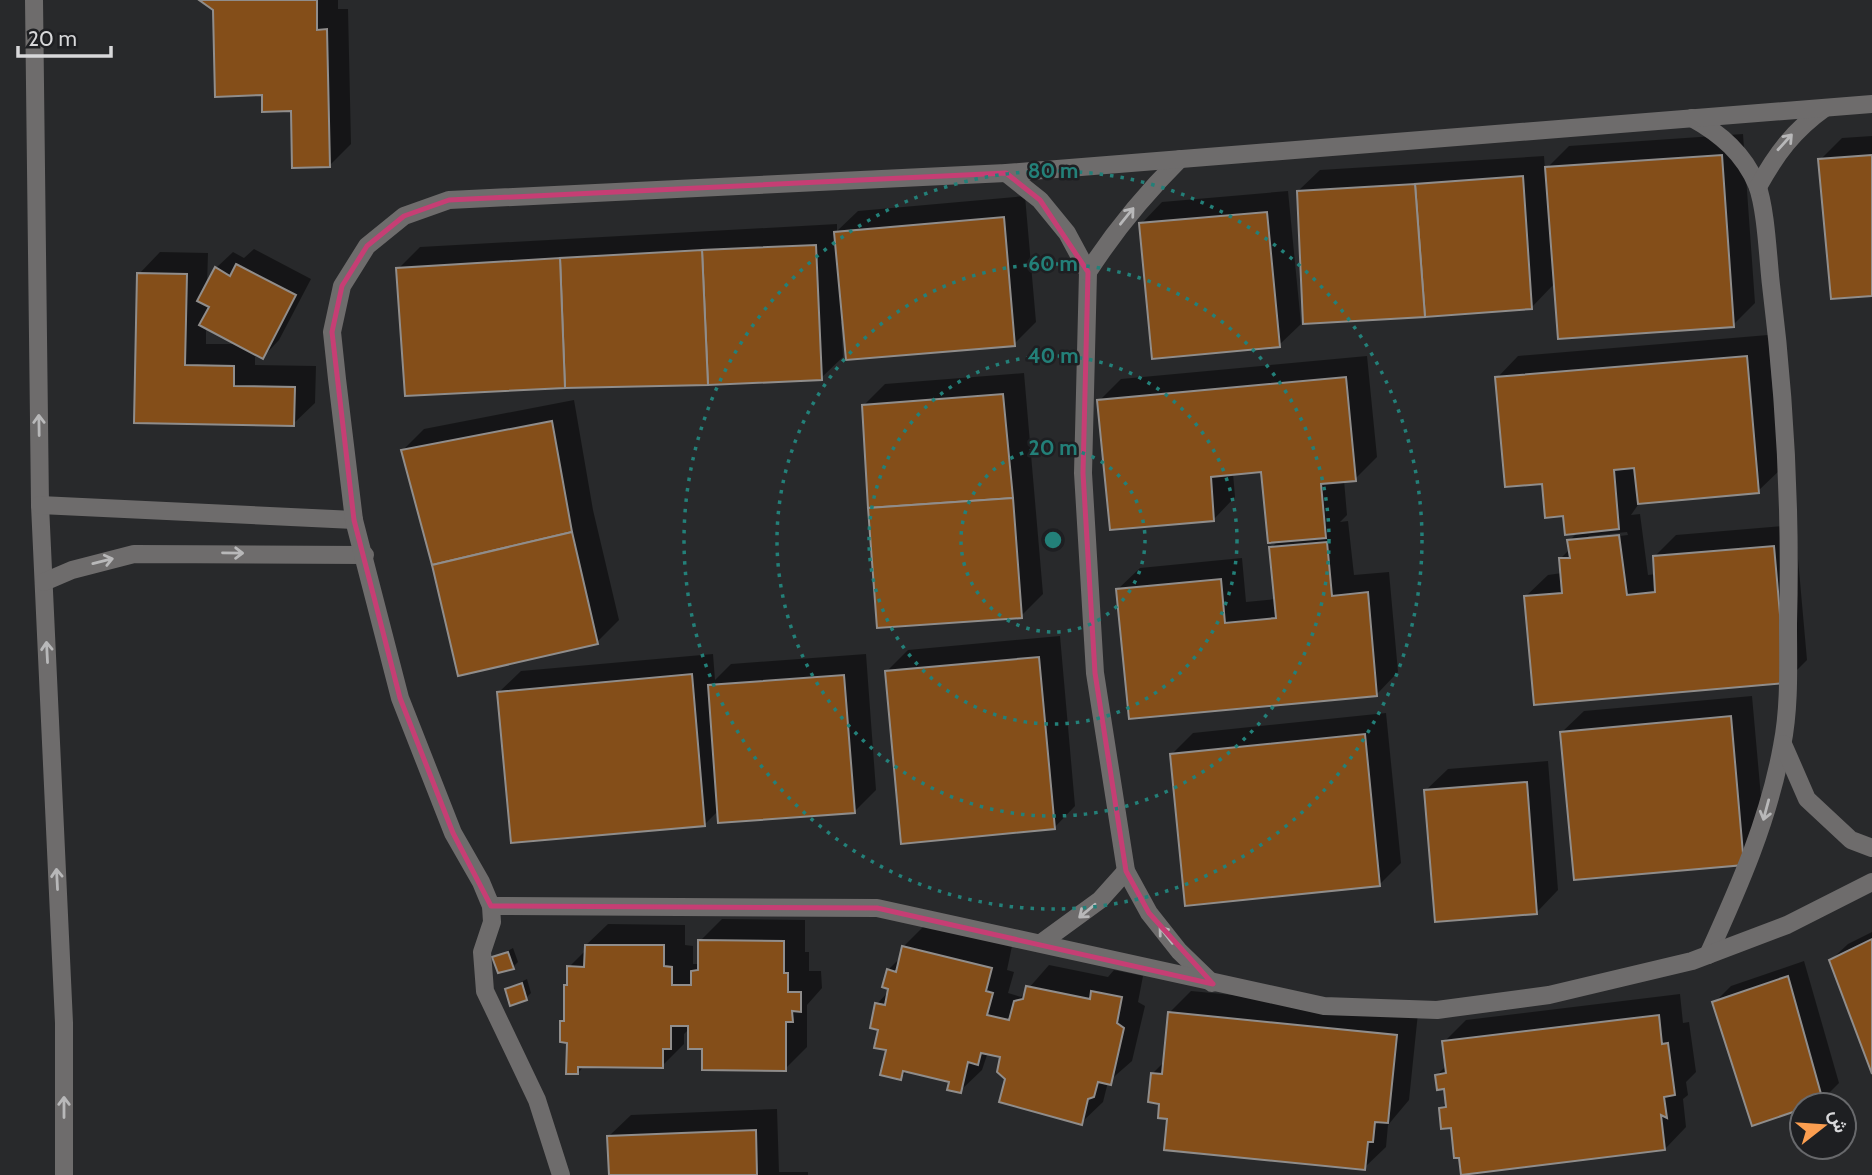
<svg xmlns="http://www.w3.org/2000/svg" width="1872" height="1175" viewBox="0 0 1872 1175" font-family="Cabin,Vazirmatn,sans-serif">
<rect width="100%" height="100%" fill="#28292b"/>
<g fill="#0007" fill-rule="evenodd">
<path d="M 202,0 L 338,0 L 338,9 L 348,9 L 351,144 L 329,166 L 293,109 L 263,94 L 215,9 Z"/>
<path d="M 1743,134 L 1755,303 L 1733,325 L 1555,283 L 1531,308 L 1298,191 L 1320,170 L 1544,156 L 1545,170 L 1569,146 Z"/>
<path d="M 1872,136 L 1872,294 L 1820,160 L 1842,138 Z"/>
<path d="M 1288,191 L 1301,324 L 1279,345 L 1141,224 L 1162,202 Z"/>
<path d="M 1025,196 L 1036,322 L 1014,344 L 841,322 L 843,357 L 821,378 L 406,395 L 398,269 L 420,247 L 837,224 L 837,231 L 858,211 Z"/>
<path d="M 254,249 L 311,279 L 279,340 L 263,357 L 255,353 L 255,365 L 316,366 L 315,403 L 293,424 L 135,421 L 139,274 L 160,252 L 208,253 L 207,286 L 216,268 L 233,252 L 244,258 ZM 206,327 L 240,344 L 206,344 Z"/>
<path d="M 1768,335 L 1780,470 L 1758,491 L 1640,502 L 1631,515 L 1640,514 L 1648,575 L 1656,574 L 1654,557 L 1676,535 L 1795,525 L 1807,660 L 1785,682 L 1526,596 L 1548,575 L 1562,573 L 1560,559 L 1570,549 L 1569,541 L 1578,532 L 1544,482 L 1497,378 L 1518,356 ZM 1627,532 L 1628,535 L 1585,540 L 1589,536 Z"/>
<path d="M 1367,356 L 1377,457 L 1355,479 L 1344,480 L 1347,515 L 1340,522 L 1348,521 L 1354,575 L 1389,572 L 1398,672 L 1377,694 L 1118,589 L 1140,568 L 1242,558 L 1246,602 L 1276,599 L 1271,548 L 1278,541 L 1263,470 L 1233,473 L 1235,497 L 1214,519 L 1099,401 L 1121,379 Z"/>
<path d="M 1024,373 L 1043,594 L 1021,616 L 864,405 L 885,384 Z"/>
<path d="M 574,400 L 593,510 L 619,620 L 597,642 L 459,674 L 403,450 L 424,429 Z"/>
<path d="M 1060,636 L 1075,806 L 1054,828 L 887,671 L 908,650 Z"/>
<path d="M 713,654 L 715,680 L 731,664 L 866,654 L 876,790 L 854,812 L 719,810 L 705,824 L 499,692 L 521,671 Z"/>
<path d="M 1752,696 L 1765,842 L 1743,864 L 1562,732 L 1584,711 Z"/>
<path d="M 1386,713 L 1401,863 L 1379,885 L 1172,754 L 1193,733 Z"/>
<path d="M 1548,761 L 1558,890 L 1537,912 L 1426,790 L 1448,769 Z"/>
<path d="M 722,919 L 805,920 L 805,952 L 809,952 L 809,971 L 821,971 L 822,988 L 807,1005 L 807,1047 L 785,1069 L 704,1047 L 690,1028 L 684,1034 L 684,1044 L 662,1066 L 585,1065 L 578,1073 L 561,1022 L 565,1018 L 569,967 L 586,950 L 586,945 L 608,924 L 685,925 L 685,945 L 693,946 L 693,964 L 700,964 L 700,941 Z"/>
<path d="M 925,925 L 1012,946 L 1007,970 L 1014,972 L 1008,993 L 1021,997 L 1049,965 L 1108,977 L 1114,970 L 1143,976 L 1138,1002 L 1145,1006 L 1132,1061 L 1108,1082 L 1103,1102 L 1081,1123 L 1007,1078 L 1002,1056 L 988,1052 L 982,1070 L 960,1091 L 951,1081 L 908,1071 L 900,1078 L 880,1029 L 877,1004 L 889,991 L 888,970 L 901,957 L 903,947 Z"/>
<path d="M 1872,932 L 1872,1069 L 1831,960 L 1848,944 Z"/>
<path d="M 513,948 L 518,962 L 513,967 L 494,958 Z"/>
<path d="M 1804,961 L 1839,1083 L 1822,1100 L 1802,1107 L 1714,1003 L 1731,986 Z"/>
<path d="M 527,979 L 531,993 L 526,998 L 507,989 Z"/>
<path d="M 1191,991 L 1418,1013 L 1409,1100 L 1388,1125 L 1386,1147 L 1364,1168 L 1169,1117 L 1152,1074 L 1165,1061 L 1170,1012 Z"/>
<path d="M 1680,994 L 1683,1023 L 1689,1022 L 1696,1072 L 1686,1082 L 1688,1095 L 1683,1099 L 1686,1127 L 1665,1149 L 1452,1126 L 1441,1108 L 1447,1102 L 1446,1087 L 1437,1075 L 1447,1065 L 1444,1042 L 1466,1020 Z"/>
<path d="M 777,1109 L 779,1172 L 808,1172 L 808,1175 L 611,1175 L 609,1136 L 631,1115 Z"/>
</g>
<g fill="#844e19" stroke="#908d8b" stroke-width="2">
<path d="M 199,0 L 317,0 L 317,30 L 327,29 L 330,167 L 292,168 L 291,111 L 262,112 L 262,95 L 215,97 L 213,10 Z"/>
<path d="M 1722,155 L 1734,327 L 1558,339 L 1545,167 Z"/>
<path d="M 1872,155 L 1872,296 L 1831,299 L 1818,159 Z"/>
<path d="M 1523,176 L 1532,309 L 1425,317 L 1415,184 Z"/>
<path d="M 1415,184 L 1425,317 L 1303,324 L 1297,191 Z"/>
<path d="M 1267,212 L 1280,347 L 1152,359 L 1139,223 Z"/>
<path d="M 1004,217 L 1015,346 L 846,360 L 834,232 Z"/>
<path d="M 816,245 L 822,380 L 708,385 L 702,250 Z"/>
<path d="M 702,250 L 708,385 L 565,388 L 560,258 Z"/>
<path d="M 560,258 L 565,388 L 405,396 L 396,268 Z"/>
<path d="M 236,264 L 296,295 L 263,359 L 199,325 L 209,307 L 197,301 L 215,267 L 230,276 Z"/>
<path d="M 137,273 L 187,274 L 185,365 L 234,366 L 234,386 L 295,387 L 294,426 L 134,423 Z"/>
<path d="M 1747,356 L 1759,493 L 1638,504 L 1634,468 L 1614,470 L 1619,529 L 1565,535 L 1563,516 L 1545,518 L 1542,484 L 1505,487 L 1495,377 Z"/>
<path d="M 1346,377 L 1356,481 L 1321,484 L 1326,538 L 1268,543 L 1261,472 L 1211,477 L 1214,521 L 1110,530 L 1097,400 Z"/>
<path d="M 1003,394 L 1013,498 L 868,508 L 862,405 Z"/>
<path d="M 552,421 L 572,532 L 432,565 L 401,450 Z"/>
<path d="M 1013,498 L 1022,618 L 877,628 L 868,508 Z"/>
<path d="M 572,532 L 598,644 L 458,676 L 432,565 Z"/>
<path d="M 1619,535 L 1627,595 L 1655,592 L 1653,556 L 1774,546 L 1786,683 L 1534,705 L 1524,596 L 1562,593 L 1559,558 L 1570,558 L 1567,540 Z"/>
<path d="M 1327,542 L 1332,596 L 1368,592 L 1377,696 L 1129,719 L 1116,589 L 1221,579 L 1225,623 L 1276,618 L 1269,547 Z"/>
<path d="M 1039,657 L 1055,829 L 901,844 L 885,671 Z"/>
<path d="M 692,674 L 705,826 L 511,843 L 497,692 Z"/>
<path d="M 844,675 L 855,813 L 718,823 L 708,685 Z"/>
<path d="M 1731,716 L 1744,865 L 1574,880 L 1560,732 Z"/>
<path d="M 1365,734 L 1380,886 L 1185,906 L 1170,754 Z"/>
<path d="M 1527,782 L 1537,914 L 1435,922 L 1424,790 Z"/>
<path d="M 1872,939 L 1872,1074 L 1829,960 Z"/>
<path d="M 698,940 L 784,941 L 784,973 L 788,973 L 788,992 L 801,992 L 801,1012 L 792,1011 L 793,1022 L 786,1022 L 786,1071 L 702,1070 L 702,1049 L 688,1049 L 688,1026 L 671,1026 L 671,1049 L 663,1049 L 663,1068 L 578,1067 L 578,1074 L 566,1074 L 567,1043 L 560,1042 L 560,1021 L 564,1021 L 564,985 L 567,985 L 567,966 L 584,967 L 585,945 L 664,945 L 664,966 L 672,967 L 672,985 L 691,985 L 691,971 L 698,970 Z"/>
<path d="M 902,946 L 992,968 L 986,991 L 993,993 L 987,1015 L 1009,1020 L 1014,1001 L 1023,999 L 1026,986 L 1090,999 L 1091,991 L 1122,997 L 1117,1023 L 1124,1028 L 1111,1085 L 1098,1082 L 1094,1097 L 1088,1099 L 1082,1125 L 999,1102 L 1005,1079 L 997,1072 L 1000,1057 L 981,1053 L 978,1065 L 968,1062 L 961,1093 L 947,1090 L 949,1082 L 903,1071 L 901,1080 L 880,1075 L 886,1050 L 874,1048 L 878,1030 L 870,1028 L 875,1003 L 885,1005 L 888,989 L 882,987 L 887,969 L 896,972 Z"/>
<path d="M 508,952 L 514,969 L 498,973 L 492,957 Z"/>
<path d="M 1788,976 L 1823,1101 L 1802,1105 L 1802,1109 L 1752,1126 L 1712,1002 Z"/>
<path d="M 522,983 L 527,1000 L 510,1006 L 505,989 Z"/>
<path d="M 1168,1012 L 1397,1035 L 1388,1123 L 1375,1122 L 1373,1142 L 1368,1142 L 1365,1170 L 1164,1150 L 1167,1119 L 1158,1118 L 1159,1104 L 1148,1102 L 1151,1073 L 1162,1074 Z"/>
<path d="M 1659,1015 L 1662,1044 L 1668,1043 L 1675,1095 L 1664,1097 L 1667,1118 L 1661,1115 L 1665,1150 L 1461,1175 L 1459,1158 L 1454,1158 L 1451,1128 L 1441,1129 L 1439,1108 L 1446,1107 L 1444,1089 L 1437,1090 L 1435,1075 L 1446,1073 L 1442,1041 Z"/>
<path d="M 756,1130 L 757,1175 L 609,1175 L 607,1136 Z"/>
</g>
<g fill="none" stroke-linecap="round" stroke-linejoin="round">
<g stroke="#6e6c6c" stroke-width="18">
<path d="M 34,0 L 40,505 L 64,1023 L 64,1175"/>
<path d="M 1692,118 C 1721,134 1744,154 1757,185 C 1766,208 1768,259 1771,285 C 1785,397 1791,510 1788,624 C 1788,663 1790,707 1782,746 C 1769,819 1739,887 1708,955"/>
<path d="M 1006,173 L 1040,200 L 1067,233 L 1088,272 L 1083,473 L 1095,673 L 1126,871 L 1149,913 L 1179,951 L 1212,983"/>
<path d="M 1758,187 C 1776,154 1794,130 1825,108"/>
<path d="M 1088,272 C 1115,230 1145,194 1180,159"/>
<path d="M 40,505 L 354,520"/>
<path d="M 44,582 L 72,570 L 134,554 L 365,555"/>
<path d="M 1783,744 L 1807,799 L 1851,840 L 1872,848"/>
<path d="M 491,906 L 877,908 L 1324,1006 L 1437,1010 L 1549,995 L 1692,961 L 1787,925 L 1872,882"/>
<path d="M 1041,943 L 1100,900 L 1126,871"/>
<path d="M 561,1175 L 537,1100 L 485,991 L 482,952 L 492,922 L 491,906 L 481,882 L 453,833 L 400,698 L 354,520 L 337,379 L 332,332 L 342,286 L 367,246 L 404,216 L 449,200 L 1006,173 L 1872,104"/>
</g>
</g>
<defs><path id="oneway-shaft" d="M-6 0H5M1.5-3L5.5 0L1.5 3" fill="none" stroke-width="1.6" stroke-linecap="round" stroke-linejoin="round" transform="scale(1.75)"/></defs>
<g stroke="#b8b8b9">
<use href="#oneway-shaft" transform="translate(1785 142) rotate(-48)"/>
<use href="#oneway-shaft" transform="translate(1127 216) rotate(-51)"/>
<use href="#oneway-shaft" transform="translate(39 425) rotate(-91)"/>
<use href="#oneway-shaft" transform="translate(233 553) rotate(1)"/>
<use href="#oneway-shaft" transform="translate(103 561) rotate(-14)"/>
<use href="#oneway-shaft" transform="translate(47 652) rotate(-93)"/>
<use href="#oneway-shaft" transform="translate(1766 810) rotate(105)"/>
<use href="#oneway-shaft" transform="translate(57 879) rotate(-93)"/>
<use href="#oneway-shaft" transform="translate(1087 911) rotate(140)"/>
<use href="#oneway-shaft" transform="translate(1166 935) rotate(-128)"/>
<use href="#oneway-shaft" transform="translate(64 1107) rotate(-90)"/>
</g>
<path fill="none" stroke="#c63e74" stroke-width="5" stroke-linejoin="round" d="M 1006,173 L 1040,200 L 1088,272 L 1083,473 L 1095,673 L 1126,871 L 1149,913 L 1213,984 L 877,908 L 491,906 L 453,833 L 400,698 L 354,520 L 332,332 L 342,286 L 367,246 L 404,216 L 449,200 Z"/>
<g fill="none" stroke="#238079" stroke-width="3.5" stroke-dasharray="3.5 7">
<circle cx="1053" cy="540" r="92"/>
<circle cx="1053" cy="540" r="184"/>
<circle cx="1053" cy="540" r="276"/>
<circle cx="1053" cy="540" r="369"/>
</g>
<circle cx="1053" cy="540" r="10" fill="#238079" stroke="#1e1f22" stroke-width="3.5"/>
<g font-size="21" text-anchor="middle" font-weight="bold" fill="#238079" stroke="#1e1f22" stroke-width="5" stroke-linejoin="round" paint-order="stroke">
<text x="1053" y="178">80 m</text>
<text x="1053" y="271">60 m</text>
<text x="1053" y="363">40 m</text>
<text x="1053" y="455">20 m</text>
</g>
<g transform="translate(1823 1126) rotate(73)"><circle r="33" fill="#1e1f22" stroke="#68696c" stroke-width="2"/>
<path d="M0-5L12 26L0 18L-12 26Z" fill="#fb9e50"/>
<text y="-10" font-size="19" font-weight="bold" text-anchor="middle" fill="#d8d8da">ش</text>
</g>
<path d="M18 46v10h93v-10" fill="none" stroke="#d8d8da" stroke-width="3.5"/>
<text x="28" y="46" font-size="21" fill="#d8d8da" stroke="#1e1f22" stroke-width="5" paint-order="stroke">20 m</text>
</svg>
